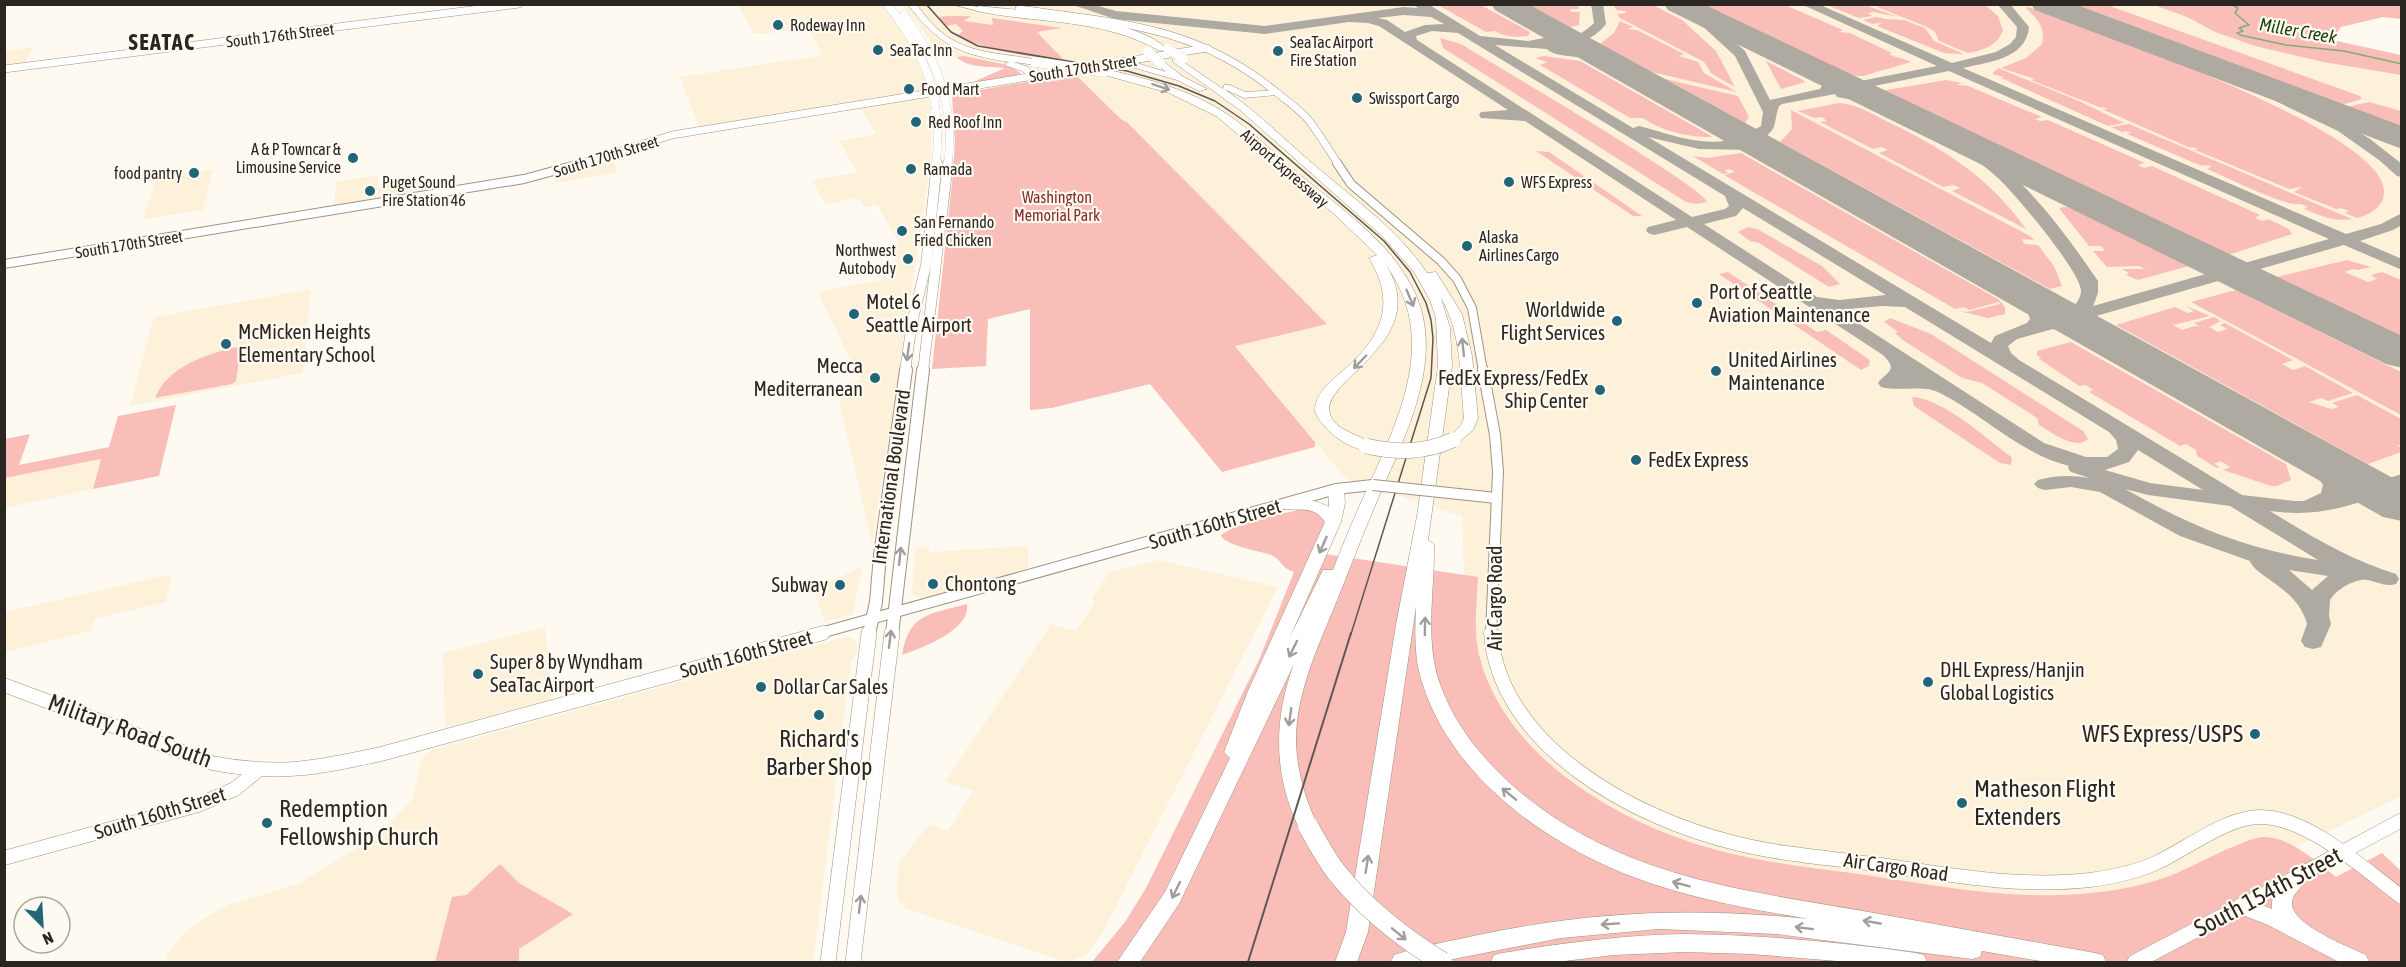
<svg xmlns="http://www.w3.org/2000/svg" width="2406" height="967" viewBox="0 0 2406 967" font-family="'Asap Condensed',sans-serif">
<rect width="100%" height="100%" fill="#fffaf1"/>
<g fill="#fef1da">
<path d="M 882,4 L 903,32 L 914,50 L 913,57 L 918,59 L 925,80 L 925,91 L 699,128 L 680,77 L 823,55 L 807,28 L 763,34 L 753,33 L 738,5 Z"/>
<path d="M 902,5 L 2154,5 L 2187,17 L 2215,32 L 2255,46 L 2323,62 L 2401,75 L 2401,796 L 2285,853 L 2053,908 L 1697,857 L 1591,808 L 1514,748 L 1467,670 L 1462,516 L 1346,479 L 1235,345 L 1326,323 L 1128,122 L 1123,120 L 1077,76 L 989,66 L 937,54 L 925,33 Z"/>
<path d="M 34,47 L 23,66 L 5,68 L 4,51 Z"/>
<path d="M 922,98 L 929,100 L 932,119 L 931,165 L 872,544 L 839,400 L 833,387 L 860,380 L 818,292 L 891,278 L 898,241 L 877,205 L 864,207 L 858,198 L 825,204 L 812,180 L 857,172 L 839,141 L 876,134 L 860,107 Z"/>
<path d="M 607,159 L 614,161 L 617,173 L 555,183 L 553,176 Z"/>
<path d="M 213,169 L 203,210 L 143,219 L 156,178 Z"/>
<path d="M 378,175 L 378,187 L 423,179 L 423,191 L 334,206 L 336,182 Z"/>
<path d="M 307,290 L 311,290 L 303,371 L 301,373 L 130,406 L 154,317 Z"/>
<path d="M 102,459 L 93,489 L 5,508 L 5,478 Z"/>
<path d="M 1028,546 L 1028,569 L 921,598 L 911,595 L 916,548 L 929,547 L 929,552 Z"/>
<path d="M 1159,560 L 1278,587 L 1103,932 L 1086,955 L 1067,962 L 905,908 L 897,899 L 898,864 L 929,824 L 948,831 L 973,791 L 945,782 L 1051,624 L 1076,631 L 1096,601 L 1091,600 L 1109,572 Z"/>
<path d="M 862,567 L 853,614 L 825,622 L 813,589 Z"/>
<path d="M 172,574 L 166,602 L 94,619 L 91,631 L 5,652 L 5,612 Z"/>
<path d="M 545,627 L 553,699 L 445,728 L 443,653 Z"/>
<path d="M 845,637 L 852,638 L 856,643 L 857,652 L 851,661 L 813,962 L 519,962 L 519,883 L 500,865 L 465,895 L 452,897 L 435,962 L 166,962 L 167,955 L 183,934 L 200,921 L 227,905 L 296,885 L 377,836 L 413,798 L 421,760 L 431,750 Z"/>
</g>
<g fill="#f9beb8">
<path d="M 1438,5 L 1481,5 L 1530,32 L 1528,36 C 1516,38 1503,36 1495,31 L 1486,32 Z"/>
<path d="M 1529,5 L 1578,5 L 1579,9 L 1570,9 L 1571,12 L 1580,12 L 1579,25 L 1570,27 Z"/>
<path d="M 1614,5 L 1653,5 L 1682,20 L 1716,51 L 1735,87 L 1712,74 L 1704,62 L 1620,18 L 1617,14 L 1626,13 L 1625,11 L 1616,10 Z"/>
<path d="M 1699,5 L 1785,5 L 1843,30 L 1839,32 L 1850,33 L 1892,53 L 1889,54 C 1896,58 1904,58 1911,62 L 1863,76 L 1850,76 Z"/>
<path d="M 1827,5 L 1865,5 L 1898,17 L 1873,12 L 1868,13 L 1872,16 L 1859,18 Z"/>
<path d="M 1878,5 L 1985,5 L 1998,16 L 2003,30 C 1998,45 1983,51 1968,53 L 1939,41 L 1935,32 L 1927,27 L 1877,7 L 1880,6 Z"/>
<path d="M 2069,5 L 2107,5 L 2360,96 L 2362,99 L 2341,105 Z"/>
<path d="M 2154,5 L 2401,5 L 2401,19 L 2383,17 L 2341,27 L 2332,40 L 2401,55 L 2401,75 L 2323,62 L 2255,46 L 2215,32 L 2187,17 Z"/>
<path d="M 2029,7 C 2085,28 2387,131 2384,192 C 2384,207 2369,215 2357,218 L 2345,213 L 2349,211 L 2341,208 L 2336,209 L 2294,192 L 2302,187 L 2289,189 L 2195,150 L 2198,148 L 2188,147 L 2104,110 L 2107,108 L 2099,107 L 2031,80 L 2035,79 L 2001,68 L 2026,58 L 2042,44 C 2046,27 2037,19 2026,8 Z"/>
<path d="M 946,16 L 971,16 L 964,21 L 993,25 L 992,18 L 1062,28 L 1037,32 L 1063,59 C 1028,57 989,52 958,35 L 963,31 L 956,24 L 946,26 L 939,17 Z"/>
<path d="M 1876,17 L 1892,20 L 1889,19 L 1904,20 L 1925,28 L 1934,41 L 1964,54 L 1944,53 L 1877,26 L 1882,23 L 1872,24 L 1863,20 Z"/>
<path d="M 1620,21 L 1633,27 L 1627,29 L 1637,30 L 1684,54 L 1679,56 L 1698,62 L 1704,73 L 1737,92 L 1652,72 L 1600,44 L 1614,33 Z"/>
<path d="M 1440,38 L 1461,44 C 1491,63 1703,186 1707,202 L 1696,204 L 1686,202 L 1443,48 Z"/>
<path d="M 964,56 L 1007,65 L 1021,73 L 1013,77 L 971,83 L 1005,68 C 991,66 967,69 957,57 Z"/>
<path d="M 1544,56 L 1580,61 L 1713,137 C 1690,138 1661,131 1643,118 L 1630,118 L 1540,65 L 1547,62 L 1535,58 Z"/>
<path d="M 1766,61 L 1803,80 L 1805,82 L 1781,89 Z"/>
<path d="M 1998,68 L 2079,101 L 2124,123 L 2108,126 L 2001,78 L 2004,77 L 1992,74 Z"/>
<path d="M 1065,75 L 1077,76 L 1122,120 L 1127,122 L 1327,324 L 1235,346 L 1315,442 L 1315,447 L 1222,472 L 1150,384 L 1052,408 L 1030,410 L 1030,309 L 988,319 L 986,366 L 932,369 L 953,173 L 955,142 L 952,95 Z"/>
<path d="M 1665,79 L 1738,96 L 1749,117 L 1745,123 Z"/>
<path d="M 1946,80 L 1962,83 L 1957,85 L 1968,86 L 2042,117 L 2035,119 L 2040,121 L 2048,120 L 2145,163 L 2138,165 L 2144,168 L 2152,166 L 2260,215 L 2255,218 L 2263,221 L 2268,219 L 2289,229 L 2292,234 L 2228,255 L 1881,91 Z"/>
<path d="M 2369,102 L 2401,111 L 2401,127 L 2346,107 Z"/>
<path d="M 1839,103 C 1856,104 1871,113 1886,121 C 1942,147 1990,178 2026,229 L 1952,191 L 1960,188 L 1953,185 L 1943,187 L 1879,153 L 1888,150 L 1882,147 L 1873,149 L 1820,122 L 1827,121 L 1822,117 L 1814,118 L 1798,111 Z"/>
<path d="M 1791,110 L 2030,236 L 2034,240 L 2022,239 L 2024,244 L 2038,245 L 2054,266 L 2062,286 L 2050,289 L 1780,142 L 1792,129 Z"/>
<path d="M 2129,124 L 2352,219 C 2334,222 2321,216 2304,209 L 2308,207 L 2301,204 C 2287,208 2224,176 2207,169 L 2212,166 L 2202,165 L 2204,167 L 2127,134 L 2132,132 L 2123,131 L 2124,133 L 2111,127 Z"/>
<path d="M 1536,151 L 1549,152 L 1642,216 L 1633,216 Z"/>
<path d="M 1741,153 L 1998,299 L 2005,307 L 2005,314 L 1988,318 L 1959,311 L 1967,312 L 2000,304 L 1999,302 L 1969,310 L 1964,307 L 1955,309 L 1724,175 L 1735,172 L 1730,169 L 1725,170 L 1728,173 L 1723,174 L 1693,156 L 1707,158 Z"/>
<path d="M 2064,207 L 2071,208 L 2189,266 L 2138,280 L 2126,275 L 2129,273 L 2122,269 L 2145,269 L 2139,266 L 2107,267 L 2093,251 L 2105,251 L 2101,246 L 2089,246 L 2059,208 Z"/>
<path d="M 1748,227 L 1757,229 L 1822,266 L 1840,284 L 1829,287 L 1759,243 L 1750,241 L 1738,232 Z"/>
<path d="M 2347,260 L 2371,267 L 2357,270 L 2353,269 L 2345,272 L 2368,282 L 2377,279 L 2371,275 L 2382,272 L 2401,280 L 2401,339 L 2273,278 Z"/>
<path d="M 1728,272 L 1817,332 L 1826,330 L 1867,358 L 1870,361 L 1869,366 L 1861,370 L 1719,274 Z"/>
<path d="M 2236,290 L 2401,372 L 2401,415 L 2191,302 Z"/>
<path d="M 2184,305 L 2210,316 L 2173,325 L 2182,330 L 2195,326 L 2200,327 L 2194,323 L 2214,317 L 2221,321 L 2209,327 L 2218,332 L 2227,329 L 2220,325 L 2225,323 L 2293,360 L 2282,364 L 2293,370 L 2305,366 L 2353,393 L 2328,401 L 2321,398 L 2309,402 L 2331,409 L 2339,407 L 2332,403 L 2357,395 L 2401,419 L 2401,445 L 2397,445 L 2401,447 L 2401,452 L 2368,464 L 2116,325 L 2175,307 L 2188,313 L 2194,311 Z"/>
<path d="M 1890,318 L 1931,334 L 2083,431 L 2088,439 C 2075,451 2051,432 2039,425 L 2037,418 L 1982,383 L 1962,378 L 1903,340 L 1895,333 L 1898,332 L 1884,322 Z"/>
<path d="M 2071,342 L 2286,464 L 2291,480 L 2277,486 L 2271,486 L 2223,470 L 2230,467 L 2220,461 L 2214,464 L 2220,467 L 2217,468 L 2197,456 L 2196,450 L 2186,444 L 2180,446 L 2089,392 L 2093,390 L 2086,385 L 2079,386 L 2038,358 L 2042,358 L 2037,355 L 2037,351 Z"/>
<path d="M 241,346 L 236,381 L 232,384 L 155,398 C 168,365 210,353 241,346 Z"/>
<path d="M 1912,397 C 1944,399 1984,437 2010,456 L 2012,459 L 2011,465 L 2000,463 L 1914,406 Z"/>
<path d="M 176,405 L 159,476 L 93,489 L 101,459 L 5,478 L 5,439 L 30,434 L 19,465 L 109,447 L 118,416 Z"/>
<path d="M 1302,509 L 1310,509 L 1326,519 L 1312,552 L 1478,577 C 1477,602 1473,630 1479,655 C 1504,755 1614,820 1706,847 C 1758,862 1812,868 1866,875 C 1928,884 1991,897 2054,895 C 2093,895 2135,889 2172,875 C 2192,867 2247,837 2264,837 C 2291,837 2315,861 2336,877 L 2382,853 L 2401,871 L 2401,962 L 1092,962 L 1125,922 L 1146,888 L 1259,660 L 1294,572 C 1279,567 1283,560 1271,555 C 1259,551 1227,546 1221,536 C 1232,523 1284,514 1302,509 Z"/>
<path d="M 967,604 C 971,630 922,648 902,655 C 909,612 932,614 967,604 Z"/>
<path d="M 500,864 L 519,883 L 573,914 L 519,949 L 519,962 L 435,962 L 452,897 L 466,895 Z"/>
</g>
<g fill="none" stroke-linecap="round" stroke-linejoin="round">
<path stroke="#84ac75" stroke-width="1.5" d="M 2231,4 L 2238,8 L 2235,13 L 2249,25 L 2239,28 L 2243,31 L 2237,33 L 2240,35 L 2286,45 L 2344,51 L 2402,64"/>
<g fill="#aea9a1" fill-rule="evenodd">
<path d="M 1070,4 L 1091,4 L 1116,11 L 1265,26 L 1404,7 L 1418,8 L 1413,4 L 1428,4 L 1480,36 L 1528,41 L 1544,38 L 1546,35 L 1521,19 L 1521,13 L 1529,13 L 1557,31 L 1559,34 L 1556,40 C 1571,39 1583,34 1594,23 L 1591,4 L 1603,4 L 1606,24 C 1594,39 1581,43 1563,47 L 1598,53 L 1639,73 L 1641,76 L 1639,79 C 1624,82 1605,65 1591,60 C 1579,55 1555,58 1547,49 L 1495,45 L 1633,128 L 1639,126 C 1668,133 1702,148 1732,139 L 1711,125 L 1709,122 L 1711,119 L 1721,119 L 1745,135 L 1761,126 L 1763,112 L 1735,56 L 1700,24 L 1672,4 L 1685,4 L 1708,18 L 1745,51 L 1770,100 L 1820,89 L 1822,86 L 1813,73 L 1820,69 L 1825,70 L 1835,86 L 1937,66 L 1801,4 L 1818,4 L 1952,63 L 1996,52 L 2010,44 L 2016,37 L 2017,27 L 1997,4 L 2010,4 L 2029,27 C 2026,59 1989,62 1963,68 L 2346,234 L 2381,224 L 2402,213 L 2402,225 L 2393,230 L 2360,241 L 2402,259 L 2402,270 L 2344,245 L 2075,322 L 2089,325 L 2153,359 L 2155,363 L 2153,367 L 2139,367 L 2078,333 L 2053,329 L 2017,339 L 2008,346 L 2011,353 L 2019,360 L 2242,495 L 2294,501 L 2304,501 L 2321,493 L 2323,485 C 2304,453 2263,435 2232,418 L 2229,414 L 2232,410 L 2239,408 L 2275,426 L 2321,456 L 2329,458 L 2373,483 L 2402,474 L 2402,487 L 2388,492 L 2402,500 L 2402,515 L 2369,499 C 2334,511 2308,516 2270,511 C 2311,536 2350,560 2396,574 L 2399,579 L 2396,584 C 2385,587 2378,582 2368,580 C 2355,578 2337,589 2330,600 L 2329,616 L 2331,624 L 2321,647 L 2313,649 L 2305,647 L 2301,641 L 2307,624 C 2297,587 2255,577 2250,561 L 2180,536 L 2100,492 L 2071,487 L 2045,490 L 2038,488 L 2034,484 L 2038,480 C 2055,475 2072,475 2090,478 L 2071,472 L 2068,468 L 2069,466 C 2019,453 1985,416 1940,393 C 1923,384 1900,392 1881,387 L 1878,383 C 1887,371 1899,371 1883,355 L 1687,227 L 1654,235 L 1648,233 L 1646,230 L 1648,227 L 1676,220 L 1525,121 L 1481,118 L 1479,115 L 1481,112 L 1508,110 L 1379,26 L 1368,23 L 1349,22 L 1265,34 L 1115,19 ZM 1404,15 L 1431,17 L 1444,24 L 1425,25 L 1405,32 L 1387,20 L 1378,18 ZM 1432,31 L 1458,33 L 1725,196 L 1729,206 L 1725,209 L 1692,217 L 1417,40 L 1416,36 ZM 1949,71 L 2329,239 L 2093,306 L 2098,293 L 2098,281 C 2072,243 2044,204 2010,173 C 1984,148 1947,132 1916,114 L 1906,114 L 1904,117 L 1906,120 C 1937,138 1973,154 1999,179 C 2015,194 2083,274 2081,292 C 2079,308 2061,315 2048,319 C 2046,311 2043,304 2037,298 C 2026,286 1983,258 1967,262 L 1965,266 L 1967,270 C 1988,281 2024,293 2030,319 L 2027,323 L 1995,336 L 1991,343 L 1648,137 L 1699,149 L 1752,150 L 1778,161 L 1785,157 L 1783,154 L 1755,142 C 1780,130 1772,126 1779,106 L 1782,104 L 1835,94 L 1837,97 L 1876,104 L 1883,100 L 1881,97 L 1849,91 ZM 1743,208 L 1886,295 L 1839,300 L 1817,297 L 1704,224 L 1736,216 ZM 1882,306 L 1905,307 L 2109,432 L 2116,440 L 2118,449 L 2107,457 L 2086,457 L 2044,443 L 1838,310 ZM 2138,450 L 2203,490 L 2150,483 L 2105,470 L 2129,462 ZM 2344,484 L 2354,490 L 2342,494 ZM 2125,489 L 2148,495 L 2230,506 L 2318,560 C 2243,548 2191,526 2125,489 ZM 2289,570 L 2328,576 L 2312,590 Z"/>
<path d="M 2230,70 L 2302,102 L 2348,125 L 2370,139 L 2402,164 L 2402,177 L 2397,176 L 2379,160 L 2338,131 L 2225,77 L 2223,74 L 2225,71 Z"/>
</g>
<g fill="#aea9a1" fill-rule="evenodd">
<path d="M 1491,4 L 1528,4 L 2402,483 L 2402,521 L 2383,517 L 1495,10 Z"/>
<path d="M 1664,4 L 1703,4 L 2402,336 L 2402,368 L 2386,364 L 1668,10 Z"/>
<path d="M 2031,4 L 2074,4 L 2402,126 L 2402,149 L 2035,10 Z"/>
</g>
<g stroke="#9f9380" stroke-width="8">
<g id="tertiary-far3">
<path d="M 1019,9 C 1117,23 1195,25 1276,92 C 1287,101 1302,111 1310,122 C 1320,135 1329,150 1338,164"/>
<path d="M 4,69 L 519,4"/>
<path d="M 579,164 L 672,135 L 1207,48"/>
</g>
</g>
<g stroke="#9f9380" stroke-width="10">
<g id="tertiary-far2">
<path d="M 1337,163 L 1351,184 L 1441,261 L 1457,279 L 1472,308 L 1483,371"/>
<path d="M 4,264 L 524,179 L 583,163"/>
</g>
</g>
<g stroke="#9f9380" stroke-width="12">
<path id="tertiary-far1" d="M 1483,370 L 1495,435 L 1498,472 L 1491,634"/>
</g>
<g stroke="#9f9380" stroke-width="15">
<g id="tertiary">
<path d="M 1491,633 C 1499,746 1635,819 1735,843 C 1782,855 1832,858 1881,865 C 1950,875 2020,888 2090,880 C 2113,877 2136,872 2156,863 C 2187,849 2227,816 2262,817 C 2309,818 2365,870 2402,897"/>
<path d="M 4,858 L 198,805 L 235,789 L 257,771"/>
<path d="M 2242,906 L 2402,820"/>
</g>
</g>
<g stroke="#9f9380" stroke-width="12">
<g id="secondary-far1">
<path d="M 1468,495 L 1496,498"/>
<path d="M 817,634 L 1336,489 L 1373,485"/>
</g>
</g>
<g stroke="#9f9380" stroke-width="15">
<path id="secondary" d="M 4,685 L 212,763 C 279,776 316,768 381,754 L 823,633"/>
</g>
<g stroke="#9f9380" stroke-width="8">
<g id="primary-far3">
<path d="M 887,4 C 927,55 943,99 936,164"/>
<path d="M 904,15 C 938,60 955,107 948,164"/>
</g>
</g>
<g stroke="#9f9380" stroke-width="11">
<g id="primary-far2">
<path d="M 905,371 L 912,323 L 926,265 L 937,163"/>
<path d="M 923,371 L 948,163"/>
</g>
</g>
<g stroke="#9f9380" stroke-width="14">
<g id="primary-far1">
<path d="M 869,634 L 876,602 L 880,555 L 906,370"/>
<path d="M 892,634 L 923,370"/>
</g>
</g>
<g stroke="#9f9380" stroke-width="16">
<g id="primary">
<path d="M 828,962 L 869,633"/>
<path d="M 853,962 L 892,633"/>
<path d="M 2135,962 L 2242,906"/>
</g>
</g>
<g stroke="#9f9380" stroke-width="1">
<path id="trunk" d="M 950,4 L 967,4 L 983,9 L 979,11 Z"/>
</g>
<g stroke="#9f9380" stroke-width="1">
<g id="motorway">
<path d="M 907,4 L 916,4 C 924,14 931,24 941,32 C 969,55 1005,53 1038,60 L 1040,62 L 1035,65 L 1014,62 L 1028,67 L 1038,76 L 1030,78 L 1022,71 L 1007,66 L 1005,64 L 1009,62 C 957,54 940,45 907,4 Z"/>
<path d="M 979,6 C 1029,12 1130,15 1168,49 L 1160,51 C 1102,18 1039,24 976,11 L 975,9 Z"/>
<path d="M 1176,57 L 1223,89 L 1224,85 L 1230,85 L 1245,92 L 1279,90 L 1279,94 L 1276,95 L 1244,98 L 1224,89 C 1256,111 1283,138 1312,163 C 1351,197 1398,229 1427,273 L 1436,272 L 1462,314 L 1472,356 L 1478,418 L 1473,430 L 1458,443 L 1448,443 L 1446,440 L 1461,425 L 1464,418 C 1460,378 1462,333 1441,298 L 1450,328 L 1452,366 L 1428,540 L 1434,544 C 1435,589 1424,640 1440,684 C 1455,727 1486,763 1520,792 C 1623,877 1737,889 1863,911 C 1940,925 2018,939 2095,953 L 2103,955 L 2106,962 L 2046,962 L 1982,951 L 1980,957 L 1972,959 L 1777,934 L 1659,929 L 1561,938 L 1438,962 L 1391,962 L 1394,955 C 1421,946 1451,941 1478,935 C 1593,911 1693,907 1809,919 C 1751,909 1692,899 1636,878 C 1547,845 1451,777 1422,682 C 1414,658 1415,631 1416,606 L 1368,932 L 1357,962 L 1335,962 L 1346,932 L 1396,625 L 1417,516 L 1438,366 L 1436,318 L 1430,300 L 1414,272 L 1382,236 L 1240,110 L 1173,62 L 1173,58 Z"/>
<path d="M 1124,59 L 1166,72 L 1155,63 L 1163,61 L 1182,76 L 1207,89 L 1199,91 L 1177,80 L 1121,64 L 1119,62 Z"/>
<path d="M 1104,69 C 1151,79 1198,92 1237,121 C 1262,140 1285,164 1310,183 C 1349,214 1394,247 1415,293 C 1445,359 1406,434 1380,494 C 1363,533 1349,571 1333,610 C 1316,651 1297,693 1296,738 C 1296,769 1305,799 1318,826 L 1315,832 L 1308,834 L 1301,832 C 1273,777 1273,720 1294,664 L 1179,904 L 1140,962 L 1117,962 L 1165,892 L 1230,758 L 1224,752 L 1248,691 L 1325,522 C 1311,500 1289,517 1277,504 C 1287,493 1317,500 1329,507 L 1328,489 L 1331,486 L 1336,484 L 1344,489 L 1345,503 L 1341,522 L 1289,639 L 1321,574 L 1323,570 L 1333,570 C 1344,541 1356,513 1369,485 C 1401,414 1438,337 1386,265 C 1434,342 1318,380 1330,414 C 1336,433 1362,433 1373,446 L 1371,449 C 1352,454 1322,429 1315,412 C 1315,391 1332,381 1346,368 C 1383,335 1396,302 1369,258 L 1377,255 L 1333,213 L 1216,116 L 1169,93 L 1101,74 L 1101,70 Z"/>
<path d="M 2300,867 L 2307,869 L 2310,875 C 2306,884 2293,892 2292,902 C 2289,924 2349,947 2366,955 L 2369,962 L 2339,962 L 2268,925 L 2235,912 L 2232,906 L 2235,900 L 2242,897 L 2272,909 C 2270,893 2285,872 2300,867 Z"/>
<path d="M 1685,934 C 1763,935 1839,942 1916,953 L 1924,955 L 1927,962 L 1850,962 L 1751,954 L 1685,952 L 1614,955 L 1556,962 L 1491,962 L 1494,955 L 1502,953 C 1563,943 1623,935 1685,934 Z"/>
</g>
</g>
<use href="#tertiary-far3" stroke="#fff" stroke-width="7"/>
<use href="#tertiary-far2" stroke="#fff" stroke-width="8"/>
<use href="#tertiary-far1" stroke="#fff" stroke-width="10"/>
<use href="#tertiary" stroke="#fff" stroke-width="14"/>
<use href="#secondary-far1" stroke="#fff" stroke-width="10"/>
<use href="#secondary" stroke="#fff" stroke-width="14"/>
<use href="#primary-far3" stroke="#fff" stroke-width="8"/>
<use href="#primary-far2" stroke="#fff" stroke-width="10"/>
<use href="#primary-far1" stroke="#fff" stroke-width="12"/>
<use href="#primary" stroke="#fff" stroke-width="15"/>
<use href="#trunk" fill="#fff" fill-rule="evenodd"/>
<use href="#motorway" fill="#fff" fill-rule="evenodd"/>
<path stroke="#5d5851" stroke-width="1.5" d="M 926,4 L 951,32 L 978,46 L 1127,71 L 1179,86 L 1215,101 L 1249,124 L 1384,241 L 1410,272 L 1426,303 L 1431,320 L 1433,338 L 1431,378 L 1351,634"/>
<path stroke="#5d5851" stroke-width="2" d="M 1248,962 L 1351,633"/>
<g stroke="#9f9380" stroke-width="12" stroke-linecap="butt">
<path id="secondary-bridge" d="M 1373,485 L 1468,495"/>
</g>
<g stroke="#9f9380" stroke-width="10" stroke-linecap="butt">
<g id="motorway-bridge-far2">
<path d="M 1168,49 L 1183,59"/>
<path d="M 1148,52 L 1160,63"/>
<path d="M 1035,62 L 1104,72"/>
</g>
</g>
<g stroke="#9f9380" stroke-width="16" stroke-linecap="butt">
<path id="motorway-bridge-far1" d="M 1366,446 C 1397,453 1424,453 1453,440"/>
</g>
<g stroke="#9f9380" stroke-width="21" stroke-linecap="butt">
<path id="motorway-bridge" d="M 1308,826 C 1317,842 1326,859 1337,873 C 1366,909 1403,938 1442,962"/>
</g>
<use href="#secondary-bridge" stroke="#fff" stroke-width="10"/>
<use href="#motorway-bridge-far2" stroke="#fff" stroke-width="10"/>
<use href="#motorway-bridge-far1" stroke="#fff" stroke-width="15"/>
<use href="#motorway-bridge" stroke="#fff" stroke-width="20"/>
</g>
<defs><path id="oneway-shaft" d="M-6 0H5M1.5-3L5.5 0L1.5 3" fill="none" stroke-width="1.6" stroke-linecap="round" stroke-linejoin="round" transform="scale(1.5)"/></defs>
<g stroke="#a09d9a">
<use href="#oneway-shaft" transform="translate(1161 87) rotate(19)"/>
<use href="#oneway-shaft" transform="translate(1410 298) rotate(67)"/>
<use href="#oneway-shaft" transform="translate(1463 347) rotate(-96)"/>
<use href="#oneway-shaft" transform="translate(908 352) rotate(98)"/>
<use href="#oneway-shaft" transform="translate(1360 362) rotate(134)"/>
<use href="#oneway-shaft" transform="translate(1323 545) rotate(114)"/>
<use href="#oneway-shaft" transform="translate(900 556) rotate(-84)"/>
<use href="#oneway-shaft" transform="translate(1425 626) rotate(-89)"/>
<use href="#oneway-shaft" transform="translate(890 639) rotate(-83)"/>
<use href="#oneway-shaft" transform="translate(1293 649) rotate(116)"/>
<use href="#oneway-shaft" transform="translate(1290 717) rotate(98)"/>
<use href="#oneway-shaft" transform="translate(1509 794) rotate(-141)"/>
<use href="#oneway-shaft" transform="translate(1367 864) rotate(-81)"/>
<use href="#oneway-shaft" transform="translate(1681 884) rotate(-165)"/>
<use href="#oneway-shaft" transform="translate(1176 890) rotate(116)"/>
<use href="#oneway-shaft" transform="translate(860 904) rotate(-83)"/>
<use href="#oneway-shaft" transform="translate(1872 922) rotate(-170)"/>
<use href="#oneway-shaft" transform="translate(1610 924) rotate(176)"/>
<use href="#oneway-shaft" transform="translate(1804 928) rotate(-173)"/>
<use href="#oneway-shaft" transform="translate(1399 934) rotate(39)"/>
</g>
<g fill="#236578" stroke="#fffaf1" stroke-width="2">
<circle cx="778" cy="25" r="6"/>
<circle cx="878" cy="50" r="6"/>
<circle cx="1278" cy="51" r="6"/>
<circle cx="909" cy="89" r="6"/>
<circle cx="1357" cy="98" r="6"/>
<circle cx="916" cy="122" r="6"/>
<circle cx="353" cy="158" r="6"/>
<circle cx="911" cy="169" r="6"/>
<circle cx="194" cy="173" r="6"/>
<circle cx="1509" cy="182" r="6"/>
<circle cx="370" cy="191" r="6"/>
<circle cx="902" cy="231" r="6"/>
<circle cx="1467" cy="246" r="6"/>
<circle cx="908" cy="259" r="6"/>
<circle cx="1697" cy="303" r="6"/>
<circle cx="854" cy="314" r="6"/>
<circle cx="1617" cy="321" r="6"/>
<circle cx="226" cy="344" r="6"/>
<circle cx="1716" cy="371" r="6"/>
<circle cx="875" cy="378" r="6"/>
<circle cx="1600" cy="390" r="6"/>
<circle cx="1636" cy="460" r="6"/>
<circle cx="933" cy="584" r="6"/>
<circle cx="840" cy="585" r="6"/>
<circle cx="478" cy="674" r="6"/>
<circle cx="1928" cy="682" r="6"/>
<circle cx="761" cy="687" r="6"/>
<circle cx="819" cy="715" r="6"/>
<circle cx="2255" cy="734" r="6"/>
<circle cx="1962" cy="803" r="6"/>
<circle cx="267" cy="823" r="6"/>
</g>
<g text-anchor="middle" stroke-width="4.5" stroke-linejoin="round" paint-order="stroke">
<g font-size="16" fill="#2b261f" stroke="#fffaf1" text-anchor="start">
<text x="790" y="31">Rodeway Inn</text>
<text x="1290" y="48">SeaTac Airport<tspan x="1290" dy="18">Fire Station</tspan></text>
<text x="890" y="56">SeaTac Inn</text>
<text x="921" y="95">Food Mart</text>
<text x="1369" y="104">Swissport Cargo</text>
<text x="928" y="128">Red Roof Inn</text>
<text x="341" y="155" text-anchor="end">A &amp; P Towncar &amp;<tspan x="341" dy="18">Limousine Service</tspan></text>
<text x="923" y="175">Ramada</text>
<text x="182" y="179" text-anchor="end">food pantry</text>
<text x="382" y="188">Puget Sound<tspan x="382" dy="18">Fire Station 46</tspan></text>
<text x="1521" y="188">WFS Express</text>
<text x="914" y="228">San Fernando<tspan x="914" dy="18">Fried Chicken</tspan></text>
<text x="1479" y="243">Alaska<tspan x="1479" dy="18">Airlines Cargo</tspan></text>
<text x="896" y="256" text-anchor="end">Northwest<tspan x="896" dy="18">Autobody</tspan></text>
</g>
<g font-size="16" fill="#2b261f" stroke="#fffaf1">
<text transform="translate(280 35) rotate(-7)" y="6">South 176th Street</text>
<text transform="translate(1083 68) rotate(-9)" y="6">South 170th Street</text>
<text transform="translate(606 156) rotate(-17)" y="6">South 170th Street</text>
<text transform="translate(1285 168) rotate(41)" y="6">Airport Expressway</text>
<text transform="translate(129 244) rotate(-9)" y="6">South 170th Street</text>
</g>
<g font-size="16" fill="#822b2a" stroke="#fffaf1">
<text x="1057" y="203">Washington<tspan x="1057" dy="18">Memorial Park</tspan></text>
</g>
<g font-size="18" font-style="italic" fill="#183f04" stroke="#fffaf1">
<text transform="translate(2298 31) rotate(10)" y="6">Miller Creek</text>
</g>
<g font-size="20" fill="#2b261f" stroke="#fffaf1" text-anchor="start">
<text x="1709" y="299">Port of Seattle<tspan x="1709" dy="23">Aviation Maintenance</tspan></text>
<text x="866" y="309">Motel 6<tspan x="866" dy="23">Seattle Airport</tspan></text>
<text x="1605" y="317" text-anchor="end">Worldwide<tspan x="1605" dy="23">Flight Services</tspan></text>
<text x="238" y="339">McMicken Heights<tspan x="238" dy="23">Elementary School</tspan></text>
<text x="1728" y="367">United Airlines<tspan x="1728" dy="23">Maintenance</tspan></text>
<text x="863" y="373" text-anchor="end">Mecca<tspan x="863" dy="23">Mediterranean</tspan></text>
<text x="1588" y="385" text-anchor="end">FedEx Express/FedEx<tspan x="1588" dy="23">Ship Center</tspan></text>
<text x="1648" y="467">FedEx Express</text>
<text x="945" y="591">Chontong</text>
<text x="828" y="592" text-anchor="end">Subway</text>
<text x="490" y="669">Super 8 by Wyndham<tspan x="490" dy="23">SeaTac Airport</tspan></text>
<text x="1940" y="677">DHL Express/Hanjin<tspan x="1940" dy="23">Global Logistics</tspan></text>
<text x="773" y="694">Dollar Car Sales</text>
</g>
<g font-size="20" fill="#2b261f" stroke="#fffaf1">
<text transform="translate(891 477) rotate(-82)" y="7">International Boulevard</text>
<text transform="translate(1215 524) rotate(-16)" y="7">South 160th Street</text>
<text transform="translate(1495 598) rotate(-90)" y="7">Air Cargo Road</text>
<text transform="translate(746 654) rotate(-15)" y="7">South 160th Street</text>
<text transform="translate(160 813) rotate(-17)" y="7">South 160th Street</text>
<text transform="translate(1896 867) rotate(8)" y="7">Air Cargo Road</text>
</g>
<g font-size="22" font-weight="bold" letter-spacing="1.5" fill="#2b261f" stroke="#fffaf1">
<text x="162" y="50">SEATAC</text>
</g>
<g font-size="24" fill="#2b261f" stroke="#fffaf1">
<text transform="translate(130 731) rotate(20)" y="8">Military Road South</text>
<text transform="translate(2268 892) rotate(-28)" y="8">South 154th Street</text>
</g>
<g font-size="24" fill="#2b261f" stroke="#fffaf1" text-anchor="start">
<text x="2243" y="742" text-anchor="end">WFS Express/USPS</text>
<text x="819" y="747" text-anchor="middle">Richard's<tspan x="819" dy="28">Barber Shop</tspan></text>
<text x="1974" y="797">Matheson Flight<tspan x="1974" dy="28">Extenders</tspan></text>
<text x="279" y="817">Redemption<tspan x="279" dy="28">Fellowship Church</tspan></text>
</g>
</g>
<rect width="2406" height="967" fill="none" stroke="#2b261f" stroke-width="12"/>
<g transform="translate(42 925) rotate(156)"><circle r="28" fill="#fffaf1" stroke="#aaa59d" stroke-width="1.5"/>
<path d="M0-4.5L10 22L0 15L-10 22Z" fill="#236578"/>
<text y="-9" font-size="16" font-weight="bold" text-anchor="middle" fill="#2b261f">N</text>
</g>
</svg>
